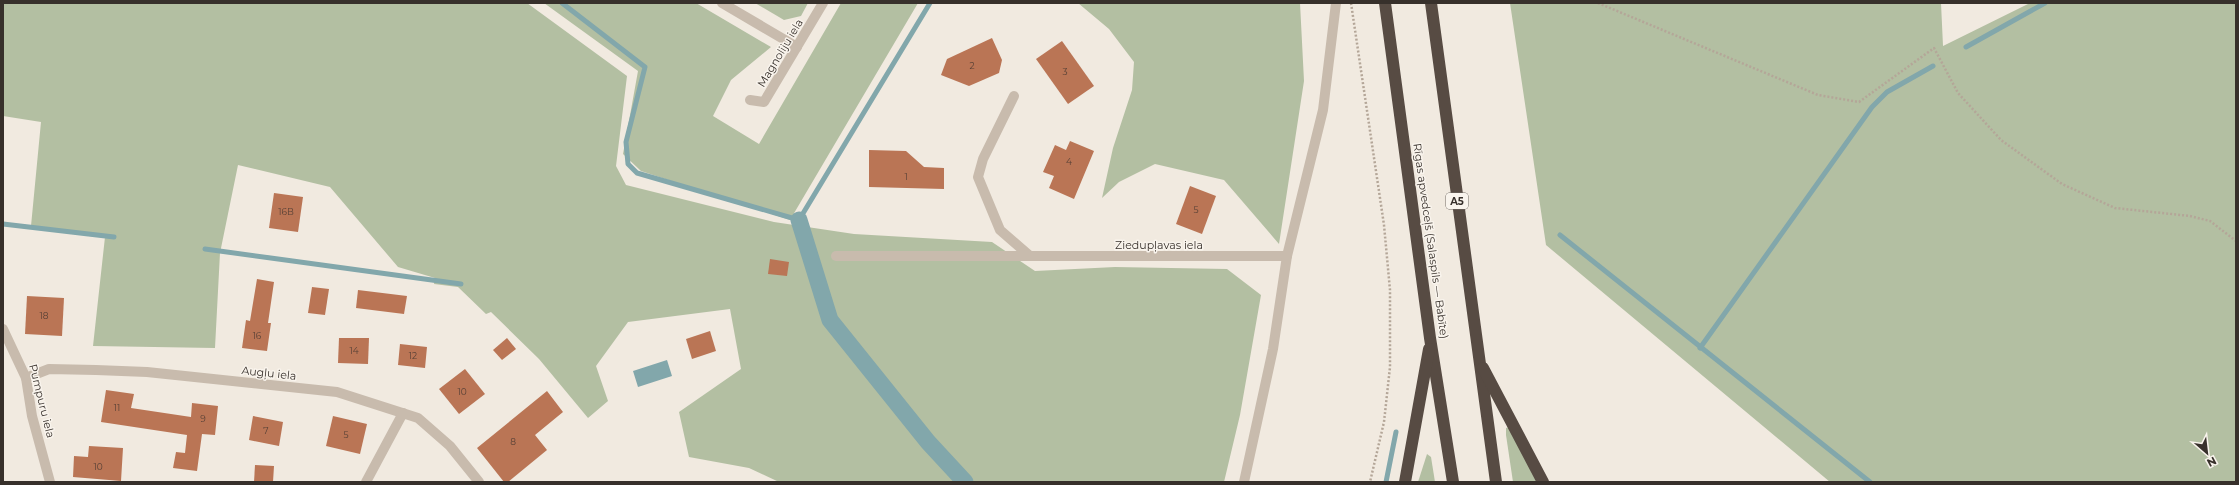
<svg xmlns="http://www.w3.org/2000/svg" width="2239" height="485" viewBox="0 0 2239 485" font-family="Montserrat,sans-serif">
<rect width="100%" height="100%" fill="#f1eae0"/>
<g fill="#b3bfa2">
<path d="M 3,3 L 527,3 L 627,76 L 616,166 L 626,185 L 774,222 L 854,234 L 992,242 L 1035,271 L 1115,267 L 1227,269 L 1261,295 L 1240,415 L 1224,482 L 779,482 L 749,468 L 689,457 L 679,412 L 741,369 L 730,309 L 628,322 L 596,366 L 608,401 L 588,418 L 539,359 L 491,312 L 486,314 L 458,287 L 434,284 L 435,278 L 398,267 L 330,187 L 238,165 L 220,253 L 215,348 L 93,346 L 105,237 L 31,226 L 41,122 L 3,116 Z"/>
<path d="M 544,3 L 696,3 L 771,47 L 731,80 L 713,116 L 759,144 L 841,3 L 918,3 L 790,220 L 641,171 L 623,154 L 638,71 Z"/>
<path d="M 755,3 L 808,3 L 801,16 L 784,20 Z"/>
<path d="M 1078,3 L 1300,3 L 1304,81 L 1279,244 L 1224,180 L 1155,164 L 1119,182 L 1102,198 L 1113,148 L 1132,90 L 1134,62 L 1109,29 Z"/>
<path d="M 1510,3 L 1941,3 L 1943,46 L 2030,3 L 2236,3 L 2236,482 L 1830,482 L 1546,245 Z"/>
<path d="M 1510,427 L 1538,482 L 1513,482 L 1506,435 L 1506,428 Z"/>
<path d="M 1427,454 L 1431,457 L 1435,482 L 1418,482 Z"/>
</g>
<path fill="#82a7ab" d="M 667,360 L 672,376 L 638,387 L 633,371 Z"/>
<g fill="none" stroke-linecap="round" stroke-linejoin="round">
<g stroke="#82a7ab" stroke-width="5">
<path d="M 562,3 L 645,67 L 626,142 L 628,164 L 637,173 L 799,220 L 930,3"/>
<path d="M 1966,47 L 2045,3"/>
<path d="M 3,224 L 114,237"/>
<path d="M 1560,235 L 1870,482"/>
<path d="M 205,249 L 461,284"/>
<path d="M 1700,348 L 1872,107 L 1887,92 L 1933,66"/>
<path d="M 1386,482 L 1396,432"/>
</g>
<path stroke="#82a7ab" stroke-width="17" d="M 799,220 L 830,320 L 928,442 L 965,482"/>
</g>
<g fill="#ba7555">
<path d="M 992,38 L 1002,60 L 999,73 L 969,86 L 941,75 L 947,59 Z"/>
<path d="M 1062,41 L 1094,86 L 1068,104 L 1036,59 Z"/>
<path d="M 1070,141 L 1094,151 L 1074,199 L 1049,188 L 1054,176 L 1043,172 L 1055,145 L 1066,150 Z"/>
<path d="M 869,150 L 906,151 L 924,167 L 944,168 L 944,189 L 869,187 Z"/>
<path d="M 1190,186 L 1216,196 L 1202,234 L 1176,224 Z"/>
<path d="M 274,193 L 303,197 L 298,232 L 269,228 Z"/>
<path d="M 770,259 L 789,262 L 787,276 L 768,274 Z"/>
<path d="M 257,279 L 274,282 L 268,323 L 271,323 L 267,351 L 242,348 L 246,320 L 250,321 Z"/>
<path d="M 312,287 L 329,289 L 325,315 L 308,313 Z"/>
<path d="M 358,290 L 407,296 L 404,314 L 356,308 Z"/>
<path d="M 27,296 L 64,298 L 62,336 L 25,334 Z"/>
<path d="M 710,331 L 716,351 L 692,359 L 686,339 Z"/>
<path d="M 339,338 L 369,338 L 368,364 L 338,363 Z"/>
<path d="M 507,338 L 516,349 L 502,360 L 493,350 Z"/>
<path d="M 400,344 L 427,347 L 425,368 L 398,365 Z"/>
<path d="M 465,369 L 485,394 L 459,414 L 439,389 Z"/>
<path d="M 106,390 L 134,394 L 131,408 L 191,417 L 192,403 L 218,406 L 215,435 L 202,434 L 197,471 L 173,468 L 176,452 L 185,453 L 187,435 L 101,422 Z"/>
<path d="M 547,391 L 563,412 L 535,435 L 547,450 L 508,482 L 504,482 L 477,448 Z"/>
<path d="M 253,416 L 283,422 L 279,446 L 249,440 Z"/>
<path d="M 333,416 L 367,424 L 360,454 L 326,446 Z"/>
<path d="M 89,446 L 123,448 L 121,481 L 73,477 L 74,456 L 88,457 Z"/>
<path d="M 255,465 L 274,466 L 273,482 L 254,482 Z"/>
</g>
<g fill="none" stroke-linecap="round" stroke-linejoin="round">
<g stroke="#b4a698" stroke-width="2.5" stroke-dasharray="2 2" stroke-linecap="butt">
<path d="M 1351,3 L 1384,225 L 1390,290 L 1390,367 L 1384,422 L 1370,482"/>
<path d="M 1598,3 L 1818,95 L 1859,102 L 1934,48 L 1958,93 L 2001,140 L 2062,184 L 2115,208 L 2190,216 L 2210,221 L 2236,241"/>
</g>
<g stroke="#c8bbad" stroke-width="10">
<path d="M 722,3 L 797,47"/>
<path d="M 1014,96 L 983,159 L 978,177 L 1000,230 L 1030,256"/>
<path d="M 750,100 L 764,102 L 823,3"/>
<path d="M 836,256 L 1287,256"/>
<path d="M 3,329 L 26,378 L 32,416 L 50,482"/>
<path d="M 26,378 L 49,369 L 96,370 L 147,372 L 337,392 L 418,418 L 450,446 L 479,482"/>
<path d="M 366,482 L 403,413"/>
<path d="M 1244,482 L 1273,349 L 1287,256 L 1323,110 L 1336,3"/>
</g>
<g stroke="#574b43" stroke-width="12">
<path d="M 1385,3 L 1430,338 L 1453,482"/>
<path d="M 1431,3 L 1496,482"/>
<path d="M 1483,368 L 1543,482"/>
<path d="M 1405,482 L 1429,349"/>
</g>
</g>
<g text-anchor="middle" stroke-width="3" stroke-linejoin="round" paint-order="stroke">
<g font-size="9" fill="#584136">
<text x="972" y="69">2</text>
<text x="1065" y="75">3</text>
<text x="1069" y="165">4</text>
<text x="906" y="180">1</text>
<text x="1196" y="213">5</text>
<text x="286" y="215">16B</text>
<text x="44" y="319">18</text>
<text x="257" y="339">16</text>
<text x="354" y="354">14</text>
<text x="413" y="359">12</text>
<text x="462" y="395">10</text>
<text x="117" y="411">11</text>
<text x="203" y="422">9</text>
<text x="266" y="434">7</text>
<text x="346" y="438">5</text>
<text x="513" y="445">8</text>
<text x="98" y="470">10</text>
</g>
<rect fill="#f9f4ed" stroke="#716b65" stroke-width="1" x="1446" y="193" width="22" height="16" rx="3"/>
<g font-size="10" font-weight="bold" fill="#37302b">
<text x="1457" y="205">A5</text>
</g>
<g font-size="11" fill="#37302b" stroke="#f9f4ed">
<text transform="translate(780 53) rotate(-59)" y="4">Magnoliju iela</text>
<text transform="translate(1431 241) rotate(82)" y="4">Rīgas apvedceļš (Salaspils — Babīte)</text>
<text x="1159" y="249">Ziedupļavas iela</text>
<text transform="translate(269 373) rotate(6)" y="4">Augļu iela</text>
<text transform="translate(42 401) rotate(76)" y="4">Pumpuru iela</text>
</g>
</g>
<rect width="2239" height="485" fill="none" stroke="#37302b" stroke-width="8"/>
<g transform="translate(2207 453) rotate(152)" stroke="#f9f4ed" stroke-width="3" paint-order="stroke">
<path d="M0-3L7 15L0 10L-7 15Z" fill="#37302b"/>
<text y="-6" font-size="11" font-weight="bold" text-anchor="middle" fill="#37302b">N</text>
</g>
</svg>
